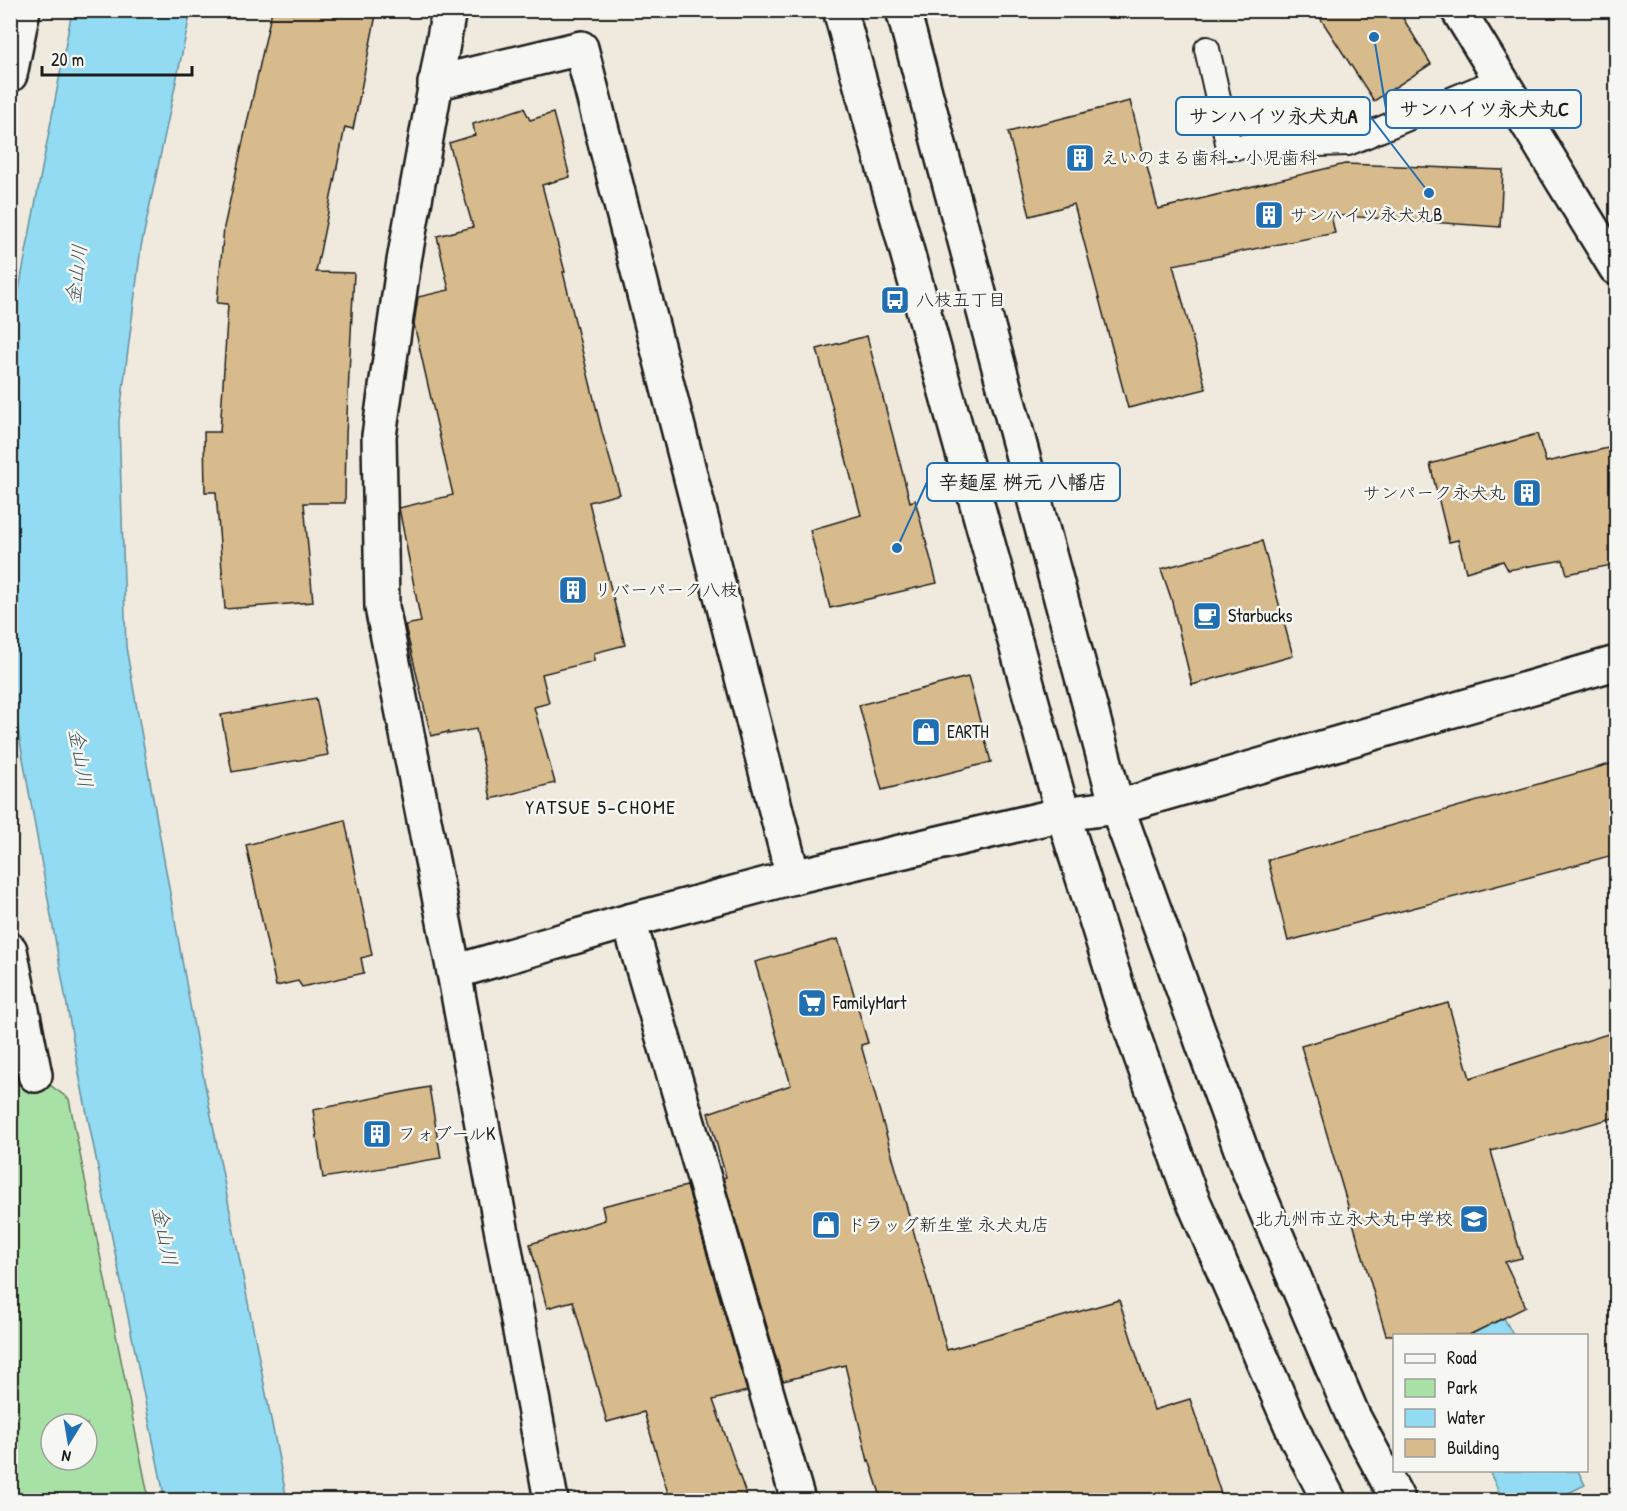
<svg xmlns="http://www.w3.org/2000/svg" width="1627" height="1511" viewBox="0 0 1627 1511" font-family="'Patrick Hand','Klee One',sans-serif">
<rect width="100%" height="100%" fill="#f0eade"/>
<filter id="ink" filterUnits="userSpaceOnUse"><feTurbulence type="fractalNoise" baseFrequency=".0167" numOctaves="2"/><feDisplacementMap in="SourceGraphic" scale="12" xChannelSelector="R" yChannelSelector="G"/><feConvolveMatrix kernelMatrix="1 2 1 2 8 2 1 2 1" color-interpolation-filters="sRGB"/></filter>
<g filter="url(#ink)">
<path fill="#a8e1a6" stroke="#627e61" stroke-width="1.5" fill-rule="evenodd" d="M 10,1056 L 69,1099 L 149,1500 L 11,1500 ZM 51,1424 L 87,1424 L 87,1460 L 51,1460 Z"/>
<g fill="#92dbf3" stroke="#638f9d" stroke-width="1.5">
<path d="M 72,11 L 191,11 L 141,247 L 119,421 L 126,647 L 197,1044 L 287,1500 L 165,1500 L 80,1079 L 11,691 L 11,331 Z"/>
<path d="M 1504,1318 L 1513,1335 L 1469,1335 Z"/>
<path d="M 1489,1471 L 1578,1471 L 1585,1485 L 1554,1500 L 1503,1500 Z"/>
</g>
<g fill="#d7bb8c" stroke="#1c1c1c" stroke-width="1.5">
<path d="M 272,10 L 377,10 L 353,129 L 345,127 L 316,272 L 354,273 L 346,435 L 345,503 L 304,503 L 313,602 L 225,609 L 216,492 L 205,492 L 204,432 L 220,432 L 228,304 L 217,303 L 224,227 Z"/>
<path d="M 1315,10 L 1398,10 L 1431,64 L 1374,101 Z"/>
<path d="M 1130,101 L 1158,209 L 1345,164 L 1503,170 L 1500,227 L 1331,215 L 1335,233 L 1173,265 L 1206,389 L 1128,408 L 1074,204 L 1030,216 L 1008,132 Z"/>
<path d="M 524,108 L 530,120 L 553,113 L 570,177 L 542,185 L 565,272 L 563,272 L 602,432 L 620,494 L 589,502 L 625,645 L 594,653 L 594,661 L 542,674 L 549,703 L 534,707 L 555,783 L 491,799 L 476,729 L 448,734 L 448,732 L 431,736 L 405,625 L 421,622 L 399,508 L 453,495 L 414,324 L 418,297 L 449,290 L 437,236 L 473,227 L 449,143 L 475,135 L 473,124 Z"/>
<path d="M 867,336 L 910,502 L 915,500 L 937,583 L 830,608 L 810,530 L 861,515 L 817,349 Z"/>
<path d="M 1537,434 L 1546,462 L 1617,446 L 1617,564 L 1567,574 L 1563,560 L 1508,570 L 1503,561 L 1466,572 L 1458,540 L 1449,542 L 1430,464 Z"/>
<path d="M 1262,541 L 1293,656 L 1192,685 L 1171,598 L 1161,569 Z"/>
<path d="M 968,677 L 991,762 L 882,790 L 859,705 Z"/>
<path d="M 316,698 L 328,755 L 232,772 L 221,715 Z"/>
<path d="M 1617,762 L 1617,854 L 1288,941 L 1268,860 Z"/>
<path d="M 345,820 L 372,955 L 361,958 L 364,973 L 302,987 L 298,981 L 276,986 L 246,845 Z"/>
<path d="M 838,939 L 868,1043 L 861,1045 L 947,1350 L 1119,1300 L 1154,1410 L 1190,1399 L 1223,1500 L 882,1500 L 869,1460 L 868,1461 L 845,1365 L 783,1381 L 723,1178 L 726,1177 L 708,1113 L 791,1085 L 755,962 Z"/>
<path d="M 1448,1003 L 1470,1078 L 1617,1031 L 1617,1117 L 1491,1151 L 1522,1258 L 1505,1262 L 1526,1307 L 1469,1335 L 1386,1335 L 1301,1046 Z"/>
<path d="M 429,1087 L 441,1158 L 323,1178 L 313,1110 Z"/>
<path d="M 687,1186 L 747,1391 L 713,1400 L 748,1500 L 670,1500 L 644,1412 L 607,1422 L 573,1301 L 547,1308 L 530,1244 L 605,1220 L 602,1206 Z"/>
</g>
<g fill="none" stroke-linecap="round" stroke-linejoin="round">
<g stroke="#1c1c1c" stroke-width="28">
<path id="lane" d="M 1207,49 L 1229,147 L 1348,143 L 1501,79"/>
</g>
<g stroke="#1c1c1c" stroke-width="38">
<g id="street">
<path d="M 449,10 L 404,261 L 379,436 L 382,607 L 454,972 L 551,1500"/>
<path d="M 10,75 L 23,10"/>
<path d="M 435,83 L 581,48 L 793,877"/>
<path d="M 629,921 L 798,1500"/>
<path d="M 10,950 L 35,1075"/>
<path d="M 454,972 L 629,921 L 793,877 L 1063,814 L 1117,807 L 1616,663"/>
</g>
</g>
<g stroke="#1c1c1c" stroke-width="38">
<g id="secondary">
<path d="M 840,10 L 1063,814 L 1124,1009 L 1188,1189 L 1298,1441 L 1329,1500"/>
<path d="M 903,10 L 1117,807 L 1247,1166 L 1353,1416 L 1398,1500"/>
<path d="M 1458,10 L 1616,268"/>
</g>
</g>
<use href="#lane" stroke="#f6f6f2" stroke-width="24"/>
<use href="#street" stroke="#f6f6f2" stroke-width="33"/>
<use href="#secondary" stroke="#f6f6f2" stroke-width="33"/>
</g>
</g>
<defs>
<g id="building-square" transform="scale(1.5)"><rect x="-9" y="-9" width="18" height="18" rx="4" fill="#1f6fb2" stroke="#f6f6f2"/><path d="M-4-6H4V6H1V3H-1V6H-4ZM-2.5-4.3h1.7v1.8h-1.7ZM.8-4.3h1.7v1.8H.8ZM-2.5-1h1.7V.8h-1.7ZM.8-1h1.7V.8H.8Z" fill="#fff"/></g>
<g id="bus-square" transform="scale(1.5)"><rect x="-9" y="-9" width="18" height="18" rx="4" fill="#1f6fb2" stroke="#f6f6f2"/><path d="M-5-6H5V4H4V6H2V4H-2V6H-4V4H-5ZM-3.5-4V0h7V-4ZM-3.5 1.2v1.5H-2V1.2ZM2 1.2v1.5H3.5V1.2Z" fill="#fff"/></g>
<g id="cafe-square" transform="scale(1.5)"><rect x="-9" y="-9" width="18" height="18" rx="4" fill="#1f6fb2" stroke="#f6f6f2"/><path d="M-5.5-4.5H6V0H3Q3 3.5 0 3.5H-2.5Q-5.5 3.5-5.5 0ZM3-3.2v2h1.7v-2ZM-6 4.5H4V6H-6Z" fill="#fff"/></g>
<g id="shop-square" transform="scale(1.5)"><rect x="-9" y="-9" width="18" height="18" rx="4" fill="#1f6fb2" stroke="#f6f6f2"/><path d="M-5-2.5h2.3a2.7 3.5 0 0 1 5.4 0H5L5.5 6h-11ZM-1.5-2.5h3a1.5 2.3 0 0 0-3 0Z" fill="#fff"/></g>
<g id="supermarket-square" transform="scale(1.5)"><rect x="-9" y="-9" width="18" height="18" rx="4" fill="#1f6fb2" stroke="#f6f6f2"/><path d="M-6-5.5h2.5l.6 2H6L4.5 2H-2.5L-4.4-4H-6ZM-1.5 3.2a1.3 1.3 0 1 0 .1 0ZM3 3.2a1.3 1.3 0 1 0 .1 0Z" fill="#fff"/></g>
<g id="school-square" transform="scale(1.5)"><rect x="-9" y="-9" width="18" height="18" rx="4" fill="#1f6fb2" stroke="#f6f6f2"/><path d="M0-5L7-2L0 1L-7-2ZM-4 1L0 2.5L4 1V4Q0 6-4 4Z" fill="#fff"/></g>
</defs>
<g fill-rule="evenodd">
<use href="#building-square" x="1080" y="158"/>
<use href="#building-square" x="1269" y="215"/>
<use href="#bus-square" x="895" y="300"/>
<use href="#building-square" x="1527" y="493"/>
<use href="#building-square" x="573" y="590"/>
<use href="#cafe-square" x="1207" y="616"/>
<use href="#shop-square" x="926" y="732"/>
<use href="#supermarket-square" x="812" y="1003"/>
<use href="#building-square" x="377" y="1134"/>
<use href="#school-square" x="1474" y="1219"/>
<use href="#shop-square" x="826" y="1225"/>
</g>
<g text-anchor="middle" stroke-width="5" stroke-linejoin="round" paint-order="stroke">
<g font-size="18" fill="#1c1c1c" stroke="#f6f6f2" text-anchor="start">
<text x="1101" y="164">えいのまる歯科・小児歯科</text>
<text x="1290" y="221">サンハイツ永犬丸B</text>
<text x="916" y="306">八枝五丁目</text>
<text x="1506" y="499" text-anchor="end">サンパーク永犬丸</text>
<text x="594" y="596">リバーパーク八枝</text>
<text x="1228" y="622">Starbucks</text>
<text x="947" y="738">EARTH</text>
<text x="833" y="1009">FamilyMart</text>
<text x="398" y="1140">フォブールK</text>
<text x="1453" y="1225" text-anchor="end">北九州市立永犬丸中学校</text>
<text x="847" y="1231">ドラッグ新生堂 永犬丸店</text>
</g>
<g font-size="20" font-style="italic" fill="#3f555c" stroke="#f6f6f2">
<text transform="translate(76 274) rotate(-83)" y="7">金山川</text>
<text transform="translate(81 758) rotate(80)" y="7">金山川</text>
<text transform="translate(165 1236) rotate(79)" y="7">金山川</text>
</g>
<g font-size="20" letter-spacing="1.5" fill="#1c1c1c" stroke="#f6f6f2">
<text x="601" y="814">YATSUE 5-CHOME</text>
</g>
</g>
<path fill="none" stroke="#1f6fb2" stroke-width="2" d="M1374 37L1386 109M1429 193L1370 116M897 548L927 482"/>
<g fill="#1f6fb2" stroke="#f6f6f2" stroke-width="2">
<circle cx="1374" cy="37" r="6"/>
<circle cx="1429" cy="193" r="6"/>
<circle cx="897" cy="548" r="6"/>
</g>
<g fill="#f6f6f2" stroke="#1f6fb2" stroke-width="2">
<rect x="1386" y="90" width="195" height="38" rx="6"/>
<rect x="1176" y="97" width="194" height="38" rx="6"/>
<rect x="927" y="463" width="193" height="38" rx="6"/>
</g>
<g font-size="20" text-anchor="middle" font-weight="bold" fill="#1c1c1c">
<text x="1484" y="116">サンハイツ永犬丸C</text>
<text x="1273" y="123">サンハイツ永犬丸A</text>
<text x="1023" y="489">辛麺屋 桝元 八幡店</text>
</g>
<rect width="1627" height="1511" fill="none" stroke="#f6f6f2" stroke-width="36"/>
<rect x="18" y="18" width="1591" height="1475" fill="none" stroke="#1c1c1c" stroke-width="2" filter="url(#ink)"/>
<rect x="1393" y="1334" width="195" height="138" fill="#f6f6f2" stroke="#9f9f9c" stroke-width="1.5"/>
<rect x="1405" y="1354" width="30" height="9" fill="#f6f6f2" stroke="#9f9f9c" stroke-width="1.5"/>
<text x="1447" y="1364" font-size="18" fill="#1c1c1c">Road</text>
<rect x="1405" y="1379" width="30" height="18" fill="#a8e1a6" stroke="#9f9f9c" stroke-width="1.5"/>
<text x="1447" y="1394" font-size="18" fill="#1c1c1c">Park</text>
<rect x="1405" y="1409" width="30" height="18" fill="#92dbf3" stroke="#9f9f9c" stroke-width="1.5"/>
<text x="1447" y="1424" font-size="18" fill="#1c1c1c">Water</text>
<rect x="1405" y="1439" width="30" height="18" fill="#d7bb8c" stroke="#9f9f9c" stroke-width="1.5"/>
<text x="1447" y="1454" font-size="18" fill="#1c1c1c">Building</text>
<g transform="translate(69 1442) rotate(191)"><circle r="28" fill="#f6f6f2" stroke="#9f9f9c" stroke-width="1.5"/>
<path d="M0-4.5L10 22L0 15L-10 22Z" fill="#1f6fb2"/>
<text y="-9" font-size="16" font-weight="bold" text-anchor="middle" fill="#1c1c1c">N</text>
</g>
<path d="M42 66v9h150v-9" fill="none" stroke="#1c1c1c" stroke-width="3"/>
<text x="51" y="66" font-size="18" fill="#1c1c1c" stroke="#f6f6f2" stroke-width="4.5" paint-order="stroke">20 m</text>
</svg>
